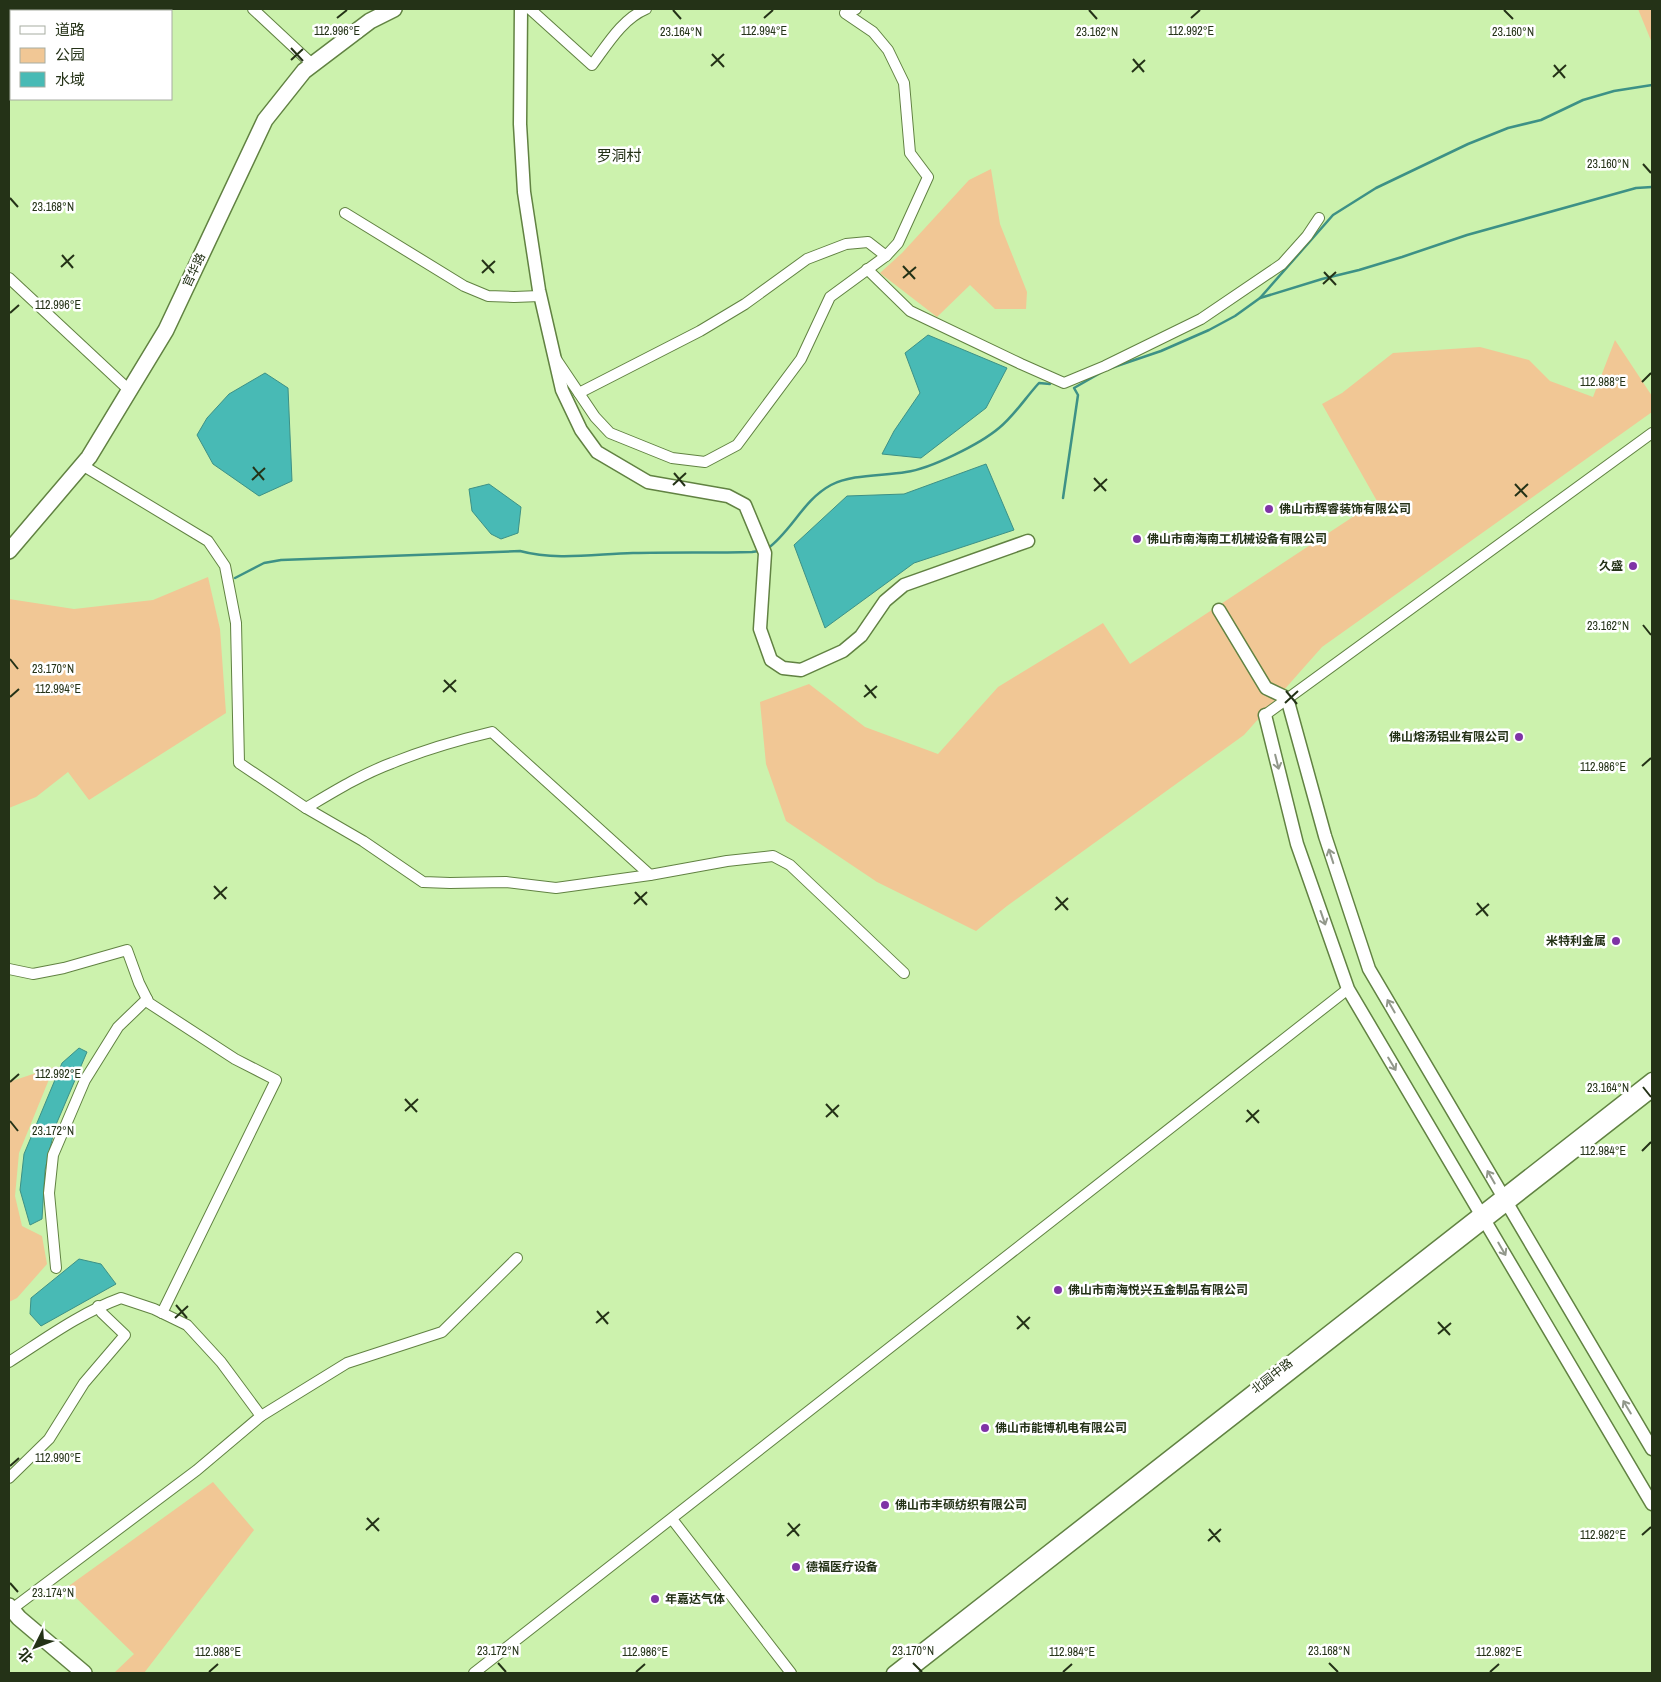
<svg xmlns="http://www.w3.org/2000/svg" width="1661" height="1682" viewBox="0 0 1661 1682" font-family="'Archivo Narrow','Noto Sans SC',sans-serif">
<rect width="100%" height="100%" fill="#ccf2ad"/>
<g fill="#f1c795">
<path d="M 1638,9 L 1652,9 L 1652,43 Z"/>
<path d="M 991,169 L 1000,224 L 1027,292 L 1026,309 L 995,309 L 970,285 L 937,317 L 880,273 L 902,253 L 969,180 Z"/>
<path d="M 1615,340 L 1652,396 L 1652,412 L 1322,647 L 1244,735 L 1007,906 L 976,931 L 877,882 L 786,821 L 766,764 L 760,702 L 809,684 L 865,727 L 938,754 L 998,687 L 1103,623 L 1130,664 L 1377,501 L 1322,404 L 1342,393 L 1393,353 L 1480,347 L 1529,360 L 1550,381 L 1593,397 Z"/>
<path d="M 208,577 L 220,629 L 226,713 L 89,800 L 68,772 L 36,797 L 9,808 L 9,599 L 74,609 L 153,600 Z"/>
<path d="M 54,1067 L 19,1153 L 15,1196 L 22,1226 L 42,1236 L 47,1264 L 17,1298 L 9,1302 L 9,1082 Z"/>
<path d="M 213,1482 L 254,1530 L 144,1673 L 114,1673 L 134,1654 L 66,1588 Z"/>
</g>
<g fill="#48bab5" stroke="#3d9186">
<path d="M 928,335 L 1007,368 L 986,408 L 921,458 L 882,454 L 894,431 L 920,393 L 905,353 Z"/>
<path d="M 265,373 L 288,388 L 292,481 L 259,496 L 213,464 L 197,435 L 207,418 L 229,394 Z"/>
<path d="M 986,464 L 1014,530 L 914,563 L 825,628 L 794,545 L 847,496 L 904,494 Z"/>
<path d="M 489,484 L 521,507 L 518,533 L 501,539 L 491,534 L 472,511 L 469,489 Z"/>
<path d="M 79,1048 L 87,1052 L 55,1127 L 45,1170 L 42,1219 L 30,1225 L 20,1190 L 24,1154 L 62,1063 Z"/>
<path d="M 79,1259 L 101,1264 L 116,1284 L 41,1326 L 30,1314 L 31,1298 Z"/>
</g>
<g fill="none" stroke-linecap="round" stroke-linejoin="round">
<g stroke="#3d9186" stroke-width="2.5">
<path d="M 1260,298 L 1333,215 L 1376,188 L 1468,144 L 1508,128 L 1541,120 L 1583,100 L 1614,91 L 1652,85"/>
<path d="M 1111,368 L 1161,351 L 1209,330 L 1235,316 L 1260,298 L 1322,279 L 1359,270 L 1402,257 L 1467,235 L 1636,188 L 1652,187"/>
<path d="M 1063,498 L 1078,395 L 1074,388 L 1102,372"/>
<path d="M 767,549 C 792,531 803,500 831,485 C 852,474 883,476 906,472 C 930,469 980,444 999,428 C 1014,416 1026,397 1039,383 L 1050,384"/>
<path d="M 235,578 L 264,563 L 281,560 L 520,551 C 557,561 595,554 633,553 C 673,552 712,553 752,552 L 759,551"/>
</g>
<g stroke="#618242" stroke-width="12">
<g id="minor">
<path d="M 253,9 L 313,65"/>
<path d="M 530,9 L 592,65 C 607,45 622,19 646,9"/>
<path d="M 345,213 L 464,286 L 488,296 L 514,297 L 540,296"/>
<path d="M 867,269 L 910,311 L 1021,364 L 1064,383 L 1105,366 L 1201,319 L 1282,264 L 1307,236 L 1319,218"/>
<path d="M 9,278 L 129,390"/>
<path d="M 556,359 L 595,417 L 610,433 L 672,458 L 705,462 L 737,445 L 801,359 L 830,297 L 886,256"/>
<path d="M 579,393 L 700,331 L 745,304 L 807,259 L 846,244 L 868,242 L 886,256 L 898,243 L 928,177 L 910,153 L 904,83 L 888,50 L 873,32 L 845,13 L 856,9"/>
<path d="M 82,465 L 208,541 L 225,566 L 236,623 L 239,763 L 306,808 C 333,792 362,774 392,763 C 424,750 458,740 492,732 L 650,875 L 727,861 L 773,856 L 790,865 L 904,973"/>
<path d="M 1265,715 L 1652,433"/>
<path d="M 306,808 L 363,841 L 423,882 L 450,883 L 506,882 L 556,888 L 650,875"/>
<path d="M 9,969 L 33,974 L 64,968 L 127,950 L 139,983 L 149,1003 L 235,1059 L 276,1080 L 162,1313"/>
<path d="M 56,1268 L 49,1193 L 53,1155 L 85,1080 L 118,1027 L 147,999"/>
<path d="M 9,1362 C 45,1339 80,1313 121,1298 L 154,1309 L 187,1325 L 221,1362 L 261,1416"/>
<path d="M 9,1478 L 49,1439 L 84,1383 L 125,1335 L 102,1313 L 98,1306"/>
<path d="M 672,1519 L 791,1673"/>
<path d="M 12,1609 L 197,1470 L 261,1416 L 347,1363 L 442,1332 L 517,1258"/>
<path d="M 474,1673 L 1348,989"/>
</g>
</g>
<g stroke="#618242" stroke-width="15">
<g id="tertiary">
<path d="M 521,9 L 520,124 L 524,192 L 539,290 L 562,390 L 581,430 L 597,452 L 648,482 L 728,496 L 745,505 L 765,553 L 760,629 L 771,660 L 783,668 L 801,670 L 843,651 L 861,636 L 885,601 L 904,585 L 1028,541"/>
<path d="M 1219,610 L 1266,688 L 1287,698 L 1325,836 L 1369,969 L 1652,1449"/>
<path d="M 1265,715 L 1297,844 L 1348,989 L 1652,1504"/>
<path d="M 893,1673 L 1652,1079"/>
<path d="M 907,1673 L 1652,1091"/>
</g>
</g>
<g stroke="#618242" stroke-width="18">
<g id="secondary">
<path d="M 9,551 L 89,457 L 166,330 L 265,120 L 304,71 L 370,21 L 394,9"/>
<path d="M 9,1606 L 19,1618 L 84,1673"/>
</g>
</g>
<use href="#minor" stroke="#fff" stroke-width="10"/>
<use href="#tertiary" stroke="#fff" stroke-width="12"/>
<use href="#secondary" stroke="#fff" stroke-width="15"/>
</g>
<defs><path id="oneway-shaft" d="M-6 0H5M1.5-3L5.5 0L1.5 3" fill="none" stroke-width="1.6" stroke-linecap="round" stroke-linejoin="round" transform="scale(1.25)"/></defs>
<g stroke="#92988b">
<use href="#oneway-shaft" transform="translate(1277 762) rotate(76)"/>
<use href="#oneway-shaft" transform="translate(1331 856) rotate(-108)"/>
<use href="#oneway-shaft" transform="translate(1323 918) rotate(71)"/>
<use href="#oneway-shaft" transform="translate(1391 1006) rotate(-120)"/>
<use href="#oneway-shaft" transform="translate(1392 1064) rotate(59)"/>
<use href="#oneway-shaft" transform="translate(1491 1177) rotate(-120)"/>
<use href="#oneway-shaft" transform="translate(1502 1249) rotate(60)"/>
<use href="#oneway-shaft" transform="translate(1627 1407) rotate(-121)"/>
</g>
<path fill="none" stroke="#243217" stroke-width="2" d="M 673,10 L 681,19M 1089,10 L 1097,19M 1504,10 L 1513,19M 337,18 L 347,10M 764,18 L 773,10M 1191,18 L 1200,10M 291,48 L 303,61M 712,54 L 724,67M 1133,59 L 1144,72M 291,60 L 303,49M 1554,65 L 1565,78M 711,66 L 724,54M 1132,72 L 1145,60M 1553,77 L 1566,65M 1643,164 L 1651,173M 10,198 L 18,207M 62,255 L 73,268M 482,260 L 494,273M 903,266 L 915,279M 61,267 L 74,255M 1324,272 L 1336,285M 482,273 L 495,261M 903,278 L 916,267M 1323,284 L 1336,272M 10,313 L 19,305M 1642,382 L 1651,373M 253,467 L 264,480M 674,473 L 685,486M 1094,478 L 1106,491M 252,480 L 265,468M 1515,484 L 1527,497M 673,485 L 686,473M 1094,491 L 1107,479M 1515,496 L 1528,484M 1643,625 L 1651,635M 10,659 L 18,669M 444,680 L 456,692M 865,685 L 876,698M 1286,691 L 1297,704M 443,692 L 456,680M 10,697 L 19,689M 864,697 L 877,686M 1285,703 L 1298,691M 1642,766 L 1651,758M 214,886 L 226,899M 635,892 L 647,905M 1056,897 L 1068,910M 214,899 L 227,887M 1477,903 L 1488,916M 634,904 L 647,892M 1055,910 L 1068,898M 1476,915 L 1489,904M 10,1082 L 19,1074M 1643,1087 L 1651,1097M 405,1099 L 417,1112M 826,1104 L 838,1117M 1247,1110 L 1259,1123M 405,1111 L 418,1099M 826,1117 L 839,1105M 10,1121 L 18,1131M 1246,1122 L 1259,1110M 1642,1151 L 1651,1142M 176,1305 L 187,1318M 597,1311 L 608,1324M 1017,1316 L 1029,1329M 175,1318 L 188,1306M 1438,1322 L 1450,1335M 596,1323 L 609,1312M 1017,1329 L 1030,1317M 1438,1334 L 1451,1323M 10,1466 L 19,1458M 367,1518 L 379,1531M 788,1523 L 799,1536M 1209,1529 L 1220,1542M 366,1530 L 379,1518M 1642,1535 L 1651,1527M 787,1536 L 800,1524M 1208,1541 L 1221,1529M 10,1583 L 18,1592M 498,1663 L 506,1672M 913,1663 L 922,1672M 1329,1663 L 1338,1672M 209,1672 L 218,1664M 636,1672 L 645,1664M 1063,1672 L 1072,1664M 1490,1672 L 1499,1664"/>
<g fill="#7f34a6" stroke="#fff" stroke-width="2">
<circle cx="1269" cy="509" r="5"/>
<circle cx="1137" cy="539" r="5"/>
<circle cx="1633" cy="566" r="5"/>
<circle cx="1519" cy="737" r="5"/>
<circle cx="1616" cy="941" r="5"/>
<circle cx="1058" cy="1290" r="5"/>
<circle cx="985" cy="1428" r="5"/>
<circle cx="885" cy="1505" r="5"/>
<circle cx="796" cy="1567" r="5"/>
<circle cx="655" cy="1599" r="5"/>
</g>
<g text-anchor="middle" stroke-width="5" stroke-linejoin="round" paint-order="stroke">
<g font-size="12" fill="#243217" stroke="#fff">
<text transform="translate(194 270) rotate(-65)" y="4">官华路</text>
<text transform="translate(1272 1376) rotate(-38)" y="4">北园中路</text>
</g>
<g font-size="12" font-weight="bold" fill="#243217" stroke="#fff" text-anchor="start">
<text x="1279" y="513">佛山市辉睿装饰有限公司</text>
<text x="1147" y="543">佛山市南海南工机械设备有限公司</text>
<text x="1623" y="570" text-anchor="end">久盛</text>
<text x="1509" y="741" text-anchor="end">佛山熔汤铝业有限公司</text>
<text x="1606" y="945" text-anchor="end">米特利金属</text>
<text x="1068" y="1294">佛山市南海悦兴五金制品有限公司</text>
<text x="995" y="1432">佛山市能博机电有限公司</text>
<text x="895" y="1509">佛山市丰硕纺织有限公司</text>
<text x="806" y="1571">德福医疗设备</text>
<text x="665" y="1603">年嘉达气体</text>
</g>
<g font-size="15" fill="#243217" stroke="#fff">
<text x="619" y="161">罗洞村</text>
</g>
</g>
<g font-size="12" text-anchor="middle" fill="#243217" stroke="#fff" stroke-width="5" stroke-linejoin="round" paint-order="stroke">
<text x="337" y="35">112.996°E</text>
<text x="764" y="35">112.994°E</text>
<text x="1191" y="35">112.992°E</text>
<text x="681" y="36">23.164°N</text>
<text x="1097" y="36">23.162°N</text>
<text x="1513" y="36">23.160°N</text>
<text x="1608" y="168">23.160°N</text>
<text x="53" y="211">23.168°N</text>
<text x="58" y="309">112.996°E</text>
<text x="1603" y="386">112.988°E</text>
<text x="1608" y="630">23.162°N</text>
<text x="53" y="673">23.170°N</text>
<text x="58" y="693">112.994°E</text>
<text x="1603" y="771">112.986°E</text>
<text x="58" y="1078">112.992°E</text>
<text x="1608" y="1092">23.164°N</text>
<text x="53" y="1135">23.172°N</text>
<text x="1603" y="1155">112.984°E</text>
<text x="58" y="1462">112.990°E</text>
<text x="1603" y="1539">112.982°E</text>
<text x="53" y="1597">23.174°N</text>
<text x="498" y="1655">23.172°N</text>
<text x="913" y="1655">23.170°N</text>
<text x="1329" y="1655">23.168°N</text>
<text x="218" y="1656">112.988°E</text>
<text x="645" y="1656">112.986°E</text>
<text x="1072" y="1656">112.984°E</text>
<text x="1499" y="1656">112.982°E</text>
</g>
<rect width="1661" height="1682" fill="none" stroke="#243217" stroke-width="20"/>
<rect x="10" y="10" width="162" height="90" fill="#ffffff" stroke="#a7ada2"/>
<rect x="20" y="26" width="25" height="8" fill="#ffffff" stroke="#a7ada2"/>
<text x="55" y="35" font-size="15" fill="#243217">道路</text>
<rect x="20" y="48" width="25" height="15" fill="#f1c795" stroke="#a7ada2"/>
<text x="55" y="60" font-size="15" fill="#243217">公园</text>
<rect x="20" y="72" width="25" height="15" fill="#48bab5" stroke="#a7ada2"/>
<text x="55" y="85" font-size="15" fill="#243217">水域</text>
<g transform="translate(35 1647) rotate(228)" stroke="#ffffff" stroke-width="4" paint-order="stroke">
<path d="M0-4L9 19L0 12L-9 19Z" fill="#243217"/>
<text y="-8" font-size="14" font-weight="bold" text-anchor="middle" fill="#243217">北</text>
</g>
</svg>
